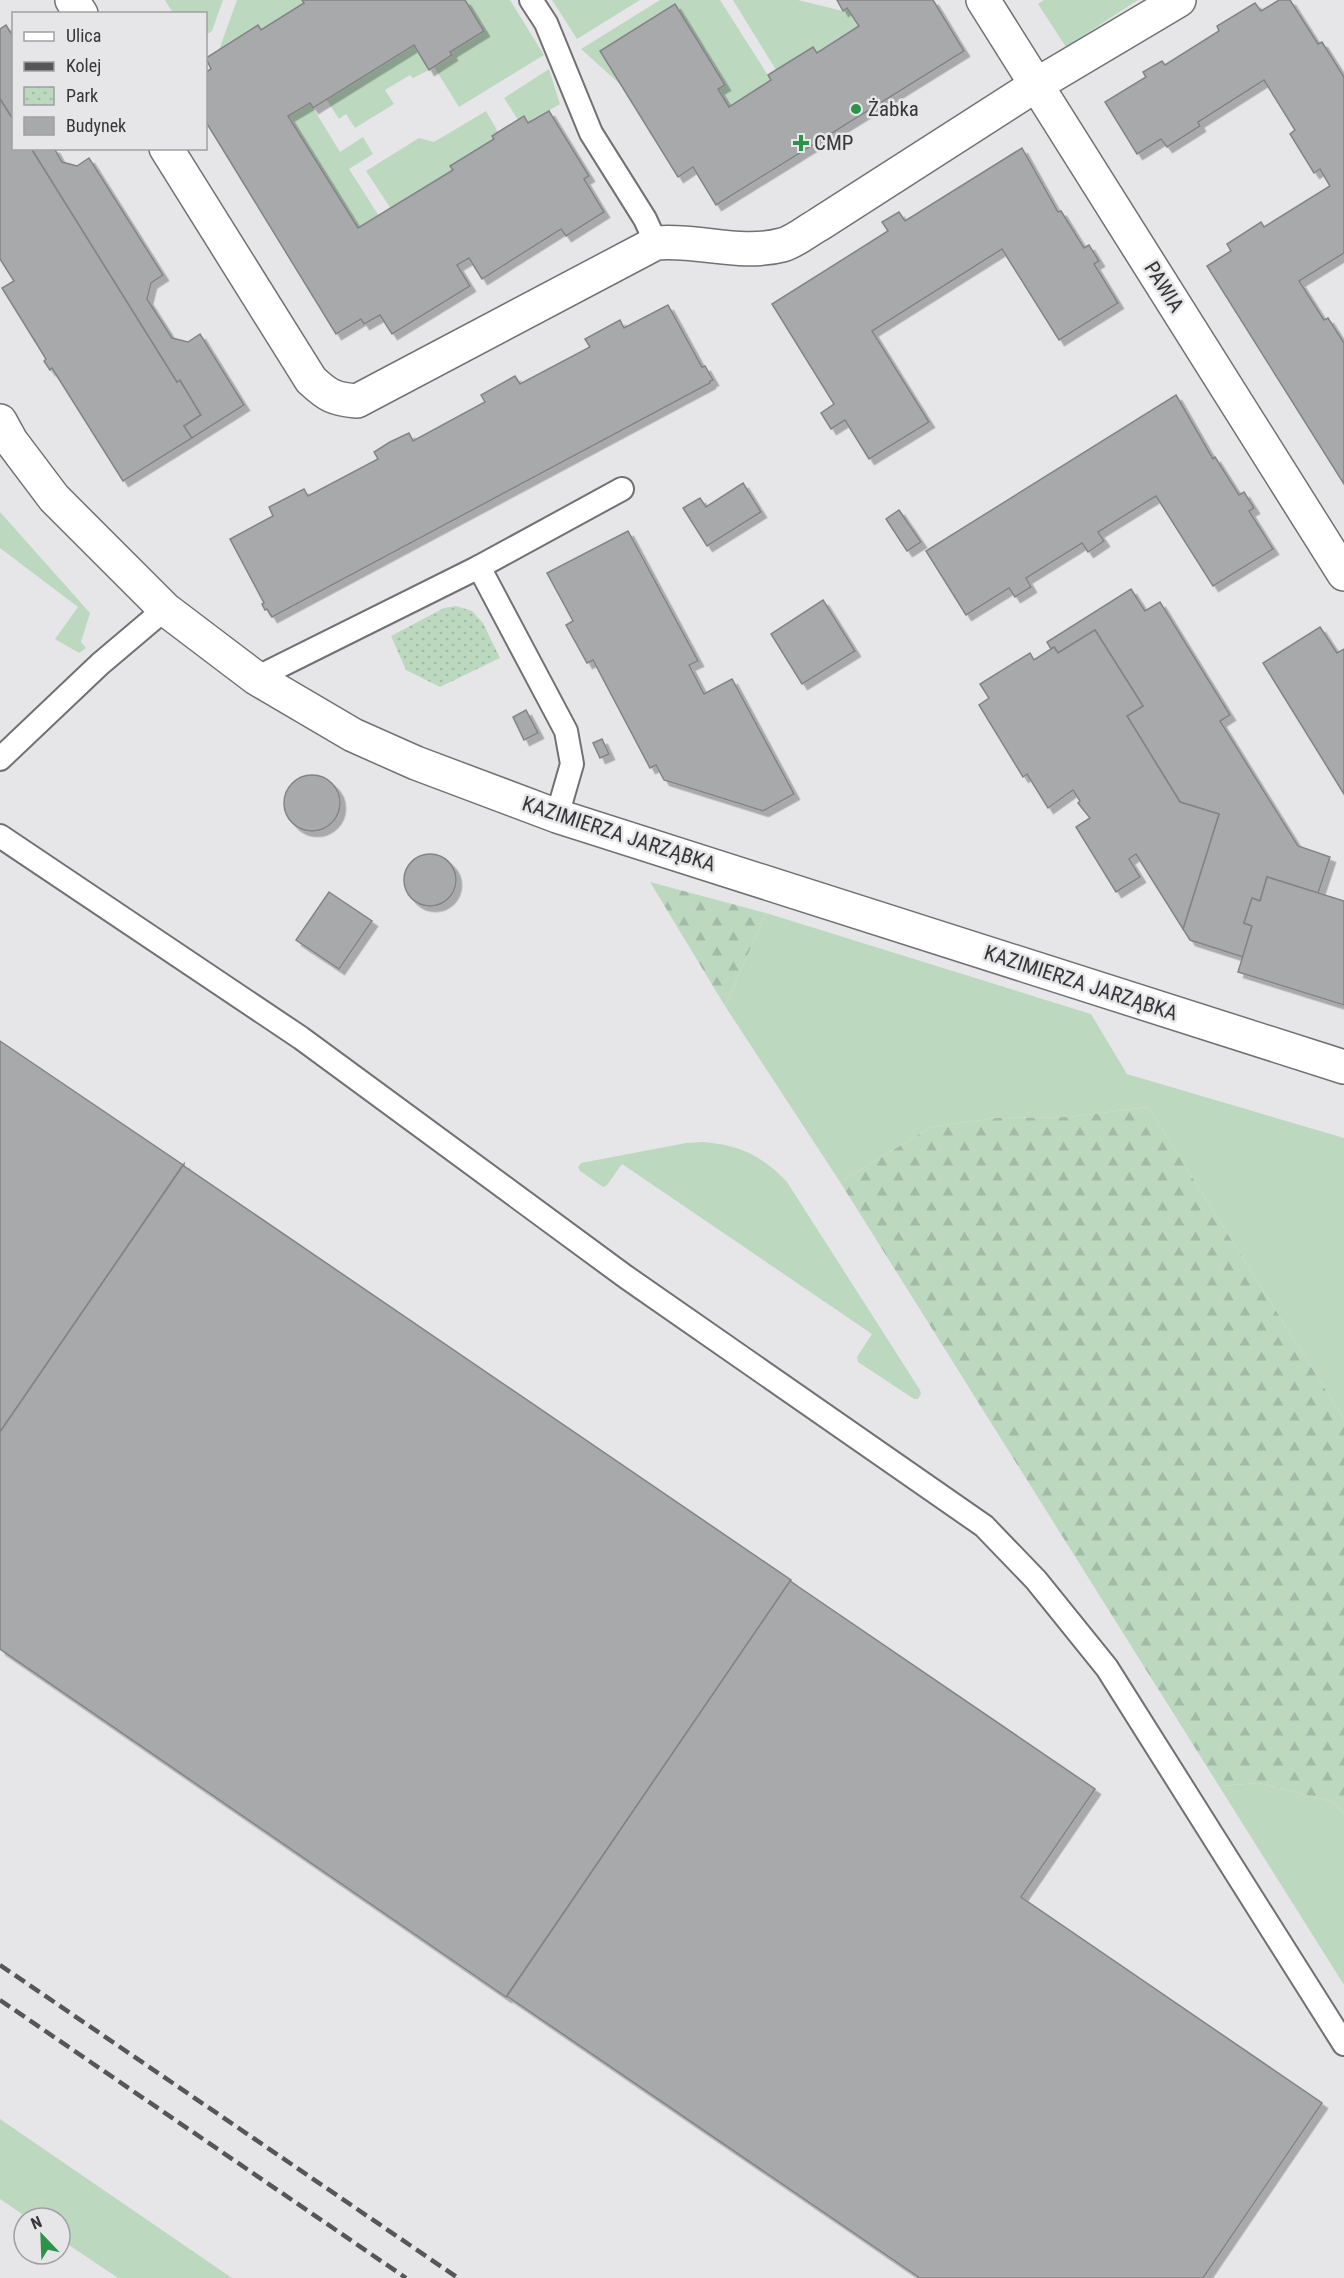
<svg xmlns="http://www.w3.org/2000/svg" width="1344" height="2278" viewBox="0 0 1344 2278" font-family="'Roboto Condensed',sans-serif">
<defs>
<pattern id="forest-firs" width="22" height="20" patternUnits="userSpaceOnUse" patternTransform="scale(1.5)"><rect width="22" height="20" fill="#bcd9c0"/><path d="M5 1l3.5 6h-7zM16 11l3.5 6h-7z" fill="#a2bba6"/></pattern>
<pattern id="park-dots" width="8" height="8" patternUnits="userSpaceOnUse" patternTransform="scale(1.5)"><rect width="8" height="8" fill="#bcd9c0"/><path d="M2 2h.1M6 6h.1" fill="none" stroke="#a2bba6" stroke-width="1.8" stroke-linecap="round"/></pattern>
<filter id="shadow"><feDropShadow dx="5.5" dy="5.5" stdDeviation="0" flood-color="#0004"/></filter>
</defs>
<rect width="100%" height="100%" fill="#e6e6e9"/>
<g fill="#bcd9c0">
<path d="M 165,0 L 223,0 L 212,31 L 206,35 L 206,14 L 173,13 Z"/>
<path d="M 237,0 L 302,0 L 304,3 L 261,30 L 258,25 L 219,50 Z"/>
<path d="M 465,0 L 510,0 L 544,55 L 459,107 L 434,67 L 452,56 L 450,52 L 484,31 Z"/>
<path d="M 552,0 L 640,0 L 577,39 Z"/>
<path d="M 660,0 L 720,0 L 771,80 L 729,107 L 718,89 L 725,84 L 675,4 L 622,86 L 581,49 Z"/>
<path d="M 733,0 L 798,0 L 843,11 L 847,8 L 859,26 L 817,53 L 812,48 L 776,70 Z"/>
<path d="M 1044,0 L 1138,0 L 1066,47 L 1038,4 Z"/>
<path d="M 414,45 L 429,70 L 413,78 L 410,75 L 385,90 L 394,104 L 355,128 L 346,114 L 339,119 L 326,99 Z"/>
<path d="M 549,69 L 560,104 L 528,123 L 524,116 L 518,120 L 504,98 Z"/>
<path d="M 310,103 L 340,152 L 363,137 L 373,154 L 349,169 L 379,216 L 358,228 L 288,116 Z"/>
<path d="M 486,111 L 498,132 L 492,135 L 494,139 L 451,166 L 453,170 L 391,209 L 366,171 L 419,138 L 434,142 Z"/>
<path d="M 0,512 L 90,613 L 81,642 L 86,648 L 79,653 L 55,639 L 78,607 L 0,548 Z"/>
<path d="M 766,913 L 1091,1014 L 1127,1074 L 1344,1138 L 1344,1419 L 1148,1107 L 1069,1117 L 996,1118 L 931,1127 L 840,1182 L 725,1006 Z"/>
<path d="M 703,1142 C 740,1145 761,1155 787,1182 L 920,1390 L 921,1394 L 918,1399 L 914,1399 L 858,1362 L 857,1357 L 872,1334 L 622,1164 L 607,1185 L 603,1187 L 580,1171 L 578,1167 L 581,1163 L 686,1143 Z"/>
<path d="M 1259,1783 L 1333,1802 L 1344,1813 L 1344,1985 L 1219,1786 Z"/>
<path d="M 0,2119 L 232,2278 L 118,2278 L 60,2239 L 60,2218 L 28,2218 L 0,2199 Z"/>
</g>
<g fill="url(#forest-firs)">
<path d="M 650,882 L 766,913 L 725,1006 Z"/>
<path d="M 1148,1107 L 1344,1419 L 1344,1813 L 1333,1802 L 1259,1783 L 1219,1786 L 840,1182 L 931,1127 L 996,1118 L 1069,1117 Z"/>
</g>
<path fill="url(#park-dots)" d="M 456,606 L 472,611 L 483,623 L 500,658 L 440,687 L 406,670 L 391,636 L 444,608 Z"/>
<g fill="#a8a9ab" stroke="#848487" stroke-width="1.5" filter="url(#shadow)">
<path d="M 302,0 L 465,0 L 484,31 L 450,52 L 452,55 L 429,70 L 414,45 L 313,108 L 310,103 L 288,116 L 358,228 L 453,170 L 450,166 L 494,139 L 492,136 L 524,116 L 528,123 L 549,111 L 589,176 L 584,179 L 604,212 L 566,236 L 561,229 L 482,279 L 469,258 L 457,265 L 470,286 L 392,334 L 380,315 L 364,324 L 361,319 L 336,334 L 206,122 L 206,72 L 211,69 L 206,58 L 258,25 L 261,30 L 304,3 Z"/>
<path d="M 837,0 L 933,0 L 964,51 L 716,205 L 693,167 L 678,177 L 600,51 L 675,4 L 725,85 L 718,89 L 729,107 L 771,80 L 768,75 L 776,70 L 813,47 L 817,53 L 859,26 L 847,8 L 843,11 Z"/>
<path d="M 1279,0 L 1290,0 L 1318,44 L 1322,42 L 1344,77 L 1344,253 L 1299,281 L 1324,320 L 1328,318 L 1344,343 L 1344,484 L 1207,266 L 1231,251 L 1227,244 L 1261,222 L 1264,227 L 1330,186 L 1320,169 L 1314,173 L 1290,134 L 1295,130 L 1264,80 L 1198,122 L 1200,126 L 1167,147 L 1161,139 L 1137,154 L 1105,102 L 1146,77 L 1143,72 L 1162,61 L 1165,65 L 1219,31 L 1217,26 L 1255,3 L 1261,11 Z"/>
<path d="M 6,25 L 14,38 L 14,121 L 0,99 L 0,29 Z"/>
<path d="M 0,99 L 14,121 L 14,148 L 31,148 L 177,382 L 180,380 L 201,415 L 184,426 L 192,438 L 123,481 L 52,368 L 50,370 L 44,361 L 46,359 L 2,288 L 14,281 L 0,259 Z"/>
<path d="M 31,148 L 54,148 L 62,162 L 77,166 L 89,158 L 163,275 L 151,283 L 147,299 L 172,338 L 188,342 L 200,334 L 244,405 L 192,438 L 184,426 L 201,415 L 180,380 L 177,382 Z"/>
<path d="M 1022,148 L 1058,212 L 1061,211 L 1084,248 L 1089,245 L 1099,261 L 1094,264 L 1118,303 L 1059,340 L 1002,249 L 872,331 L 929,422 L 869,459 L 845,420 L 831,429 L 821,413 L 834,404 L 772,304 L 888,231 L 882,222 L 899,212 L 905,221 Z"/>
<path d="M 668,305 L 702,367 L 705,366 L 713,380 L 710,381 L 710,383 L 272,617 L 267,609 L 265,610 L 262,604 L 264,603 L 230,539 L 273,516 L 269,507 L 304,489 L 308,496 L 378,459 L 374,452 L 390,442 L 409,433 L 413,441 L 485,402 L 481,395 L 515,376 L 520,384 L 590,347 L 585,339 L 620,320 L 624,328 Z"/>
<path d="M 1176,395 L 1213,459 L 1215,457 L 1239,495 L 1244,492 L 1254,508 L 1249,511 L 1273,549 L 1213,586 L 1156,496 L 1098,532 L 1104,541 L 1088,552 L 1082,543 L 1026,578 L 1031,587 L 1015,597 L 1009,588 L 966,615 L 926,551 Z"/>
<path d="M 743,483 L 761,512 L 707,546 L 683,508 L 700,498 L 706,507 Z"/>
<path d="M 899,510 L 921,542 L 907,551 L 886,519 Z"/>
<path d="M 628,531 L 698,661 L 689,665 L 704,694 L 732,679 L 794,794 L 763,811 L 664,780 L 656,765 L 650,768 L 593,660 L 587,663 L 566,625 L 573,621 L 547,573 Z"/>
<path d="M 1131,589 L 1145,611 L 1160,602 L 1230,715 L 1220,721 L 1298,846 L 1330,857 L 1318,893 L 1267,877 L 1260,901 L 1252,898 L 1244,923 L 1252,926 L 1243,957 L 1190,940 L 1183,929 L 1219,814 L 1180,802 L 1127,716 L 1143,706 L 1095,630 L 1058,653 L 1054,647 L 1051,649 L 1047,642 Z"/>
<path d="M 823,600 L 855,651 L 802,684 L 771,634 Z"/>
<path d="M 1320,627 L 1337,653 L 1344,649 L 1344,794 L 1263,663 Z"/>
<path d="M 1095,630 L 1143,706 L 1127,716 L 1180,802 L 1219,814 L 1183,929 L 1136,854 L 1129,859 L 1140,877 L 1116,892 L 1076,827 L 1090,818 L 1078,803 L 1080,801 L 1073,790 L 1048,808 L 1027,774 L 1023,777 L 979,705 L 989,698 L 980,684 L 1030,653 L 1034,660 L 1054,647 L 1058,653 Z"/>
<path d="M 526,710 L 538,733 L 524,740 L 513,717 Z"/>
<path d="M 602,739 L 609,754 L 600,758 L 593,743 Z"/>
<circle cx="312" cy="803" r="28"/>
<circle cx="430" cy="880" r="26"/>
<path d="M 1267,877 L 1344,901 L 1344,1005 L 1238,972 L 1252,926 L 1244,923 L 1252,898 L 1260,901 Z"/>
<path d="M 329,892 L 372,921 L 339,969 L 296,940 Z"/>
<path d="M 0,1041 L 183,1165 L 0,1432 Z"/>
<path d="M 184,1164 L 184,1166 L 791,1580 L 506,1997 L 0,1649 L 0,1432 Z"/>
<path d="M 790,1581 L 1095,1789 L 1021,1897 L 1322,2103 L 1203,2278 L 920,2278 L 507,1996 Z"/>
</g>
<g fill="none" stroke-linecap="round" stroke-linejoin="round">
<g stroke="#717173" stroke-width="26">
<g id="service">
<path d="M 531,0 L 546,23 L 591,133 L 645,219 L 656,243"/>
<path d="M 256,678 L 479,567"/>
<path d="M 0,759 L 100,664 L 165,609"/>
<path d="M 557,816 L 572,764 L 566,731 L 479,567 L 622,489"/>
<path d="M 0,836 L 301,1038 L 626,1277 L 984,1526 L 1036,1580 L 1107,1668 L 1344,2044"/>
</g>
</g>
<g stroke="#717173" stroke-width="36">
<g id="minor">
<path d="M 72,0 L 81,14"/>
<path d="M 983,0 L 1344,574"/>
<path d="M 166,148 L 311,380 C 328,396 334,399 357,401 L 656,243 C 697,239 741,256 782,245 C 794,242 807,231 818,225 L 1036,85 L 1179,0"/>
<path d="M 0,421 L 11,441 L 54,498 L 165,609 L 256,678 L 353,735 L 416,763 L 557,816 L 1344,1067"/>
</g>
</g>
<use href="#service" stroke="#fff" stroke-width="22"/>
<use href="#minor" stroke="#fff" stroke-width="33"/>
<g stroke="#565658" stroke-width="4.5" stroke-dasharray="12 6" stroke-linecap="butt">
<path d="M 0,1965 L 458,2278"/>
<path d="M 0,2000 L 406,2278"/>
</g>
</g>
<g fill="#2c9349" stroke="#e6e6e9" stroke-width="2">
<circle cx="856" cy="109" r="6"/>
<path d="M798 134h6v6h6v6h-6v6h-6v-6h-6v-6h6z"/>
</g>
<g text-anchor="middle" stroke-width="5" stroke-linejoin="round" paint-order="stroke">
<g font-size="21" fill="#363637" stroke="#e6e6e9" text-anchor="start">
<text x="868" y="116">Żabka</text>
<text x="814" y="150">CMP</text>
</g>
<g font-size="21" fill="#363637" stroke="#e6e6e9">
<text transform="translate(1164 287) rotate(58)" y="7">PAWIA</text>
<text transform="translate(619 834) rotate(18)" y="7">KAZIMIERZA JARZĄBKA</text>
<text transform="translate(1081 983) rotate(18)" y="7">KAZIMIERZA JARZĄBKA</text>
</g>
</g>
<rect x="12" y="12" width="195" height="138" fill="#e6e6e9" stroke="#a0a0a2" stroke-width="1.5"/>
<rect x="24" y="32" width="30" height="9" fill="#ffffff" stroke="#a0a0a2" stroke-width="1.5"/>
<text x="66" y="42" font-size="18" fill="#363637">Ulica</text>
<rect x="24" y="62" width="30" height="9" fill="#565658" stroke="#a0a0a2" stroke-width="1.5"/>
<text x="66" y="72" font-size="18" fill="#363637">Kolej</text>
<rect x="24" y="87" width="30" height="18" fill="url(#park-dots)" stroke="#a0a0a2" stroke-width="1.5"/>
<text x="66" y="102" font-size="18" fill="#363637">Park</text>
<rect x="24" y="117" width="30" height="18" fill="#a8a9ab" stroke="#a0a0a2" stroke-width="1.5"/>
<text x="66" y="132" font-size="18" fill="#363637">Budynek</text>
<g transform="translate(42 2236) rotate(337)"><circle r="28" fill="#e6e6e9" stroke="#a0a0a2" stroke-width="1.5"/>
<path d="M0-4.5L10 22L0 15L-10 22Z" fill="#2c9349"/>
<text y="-9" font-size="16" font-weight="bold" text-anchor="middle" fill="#363637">N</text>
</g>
</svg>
